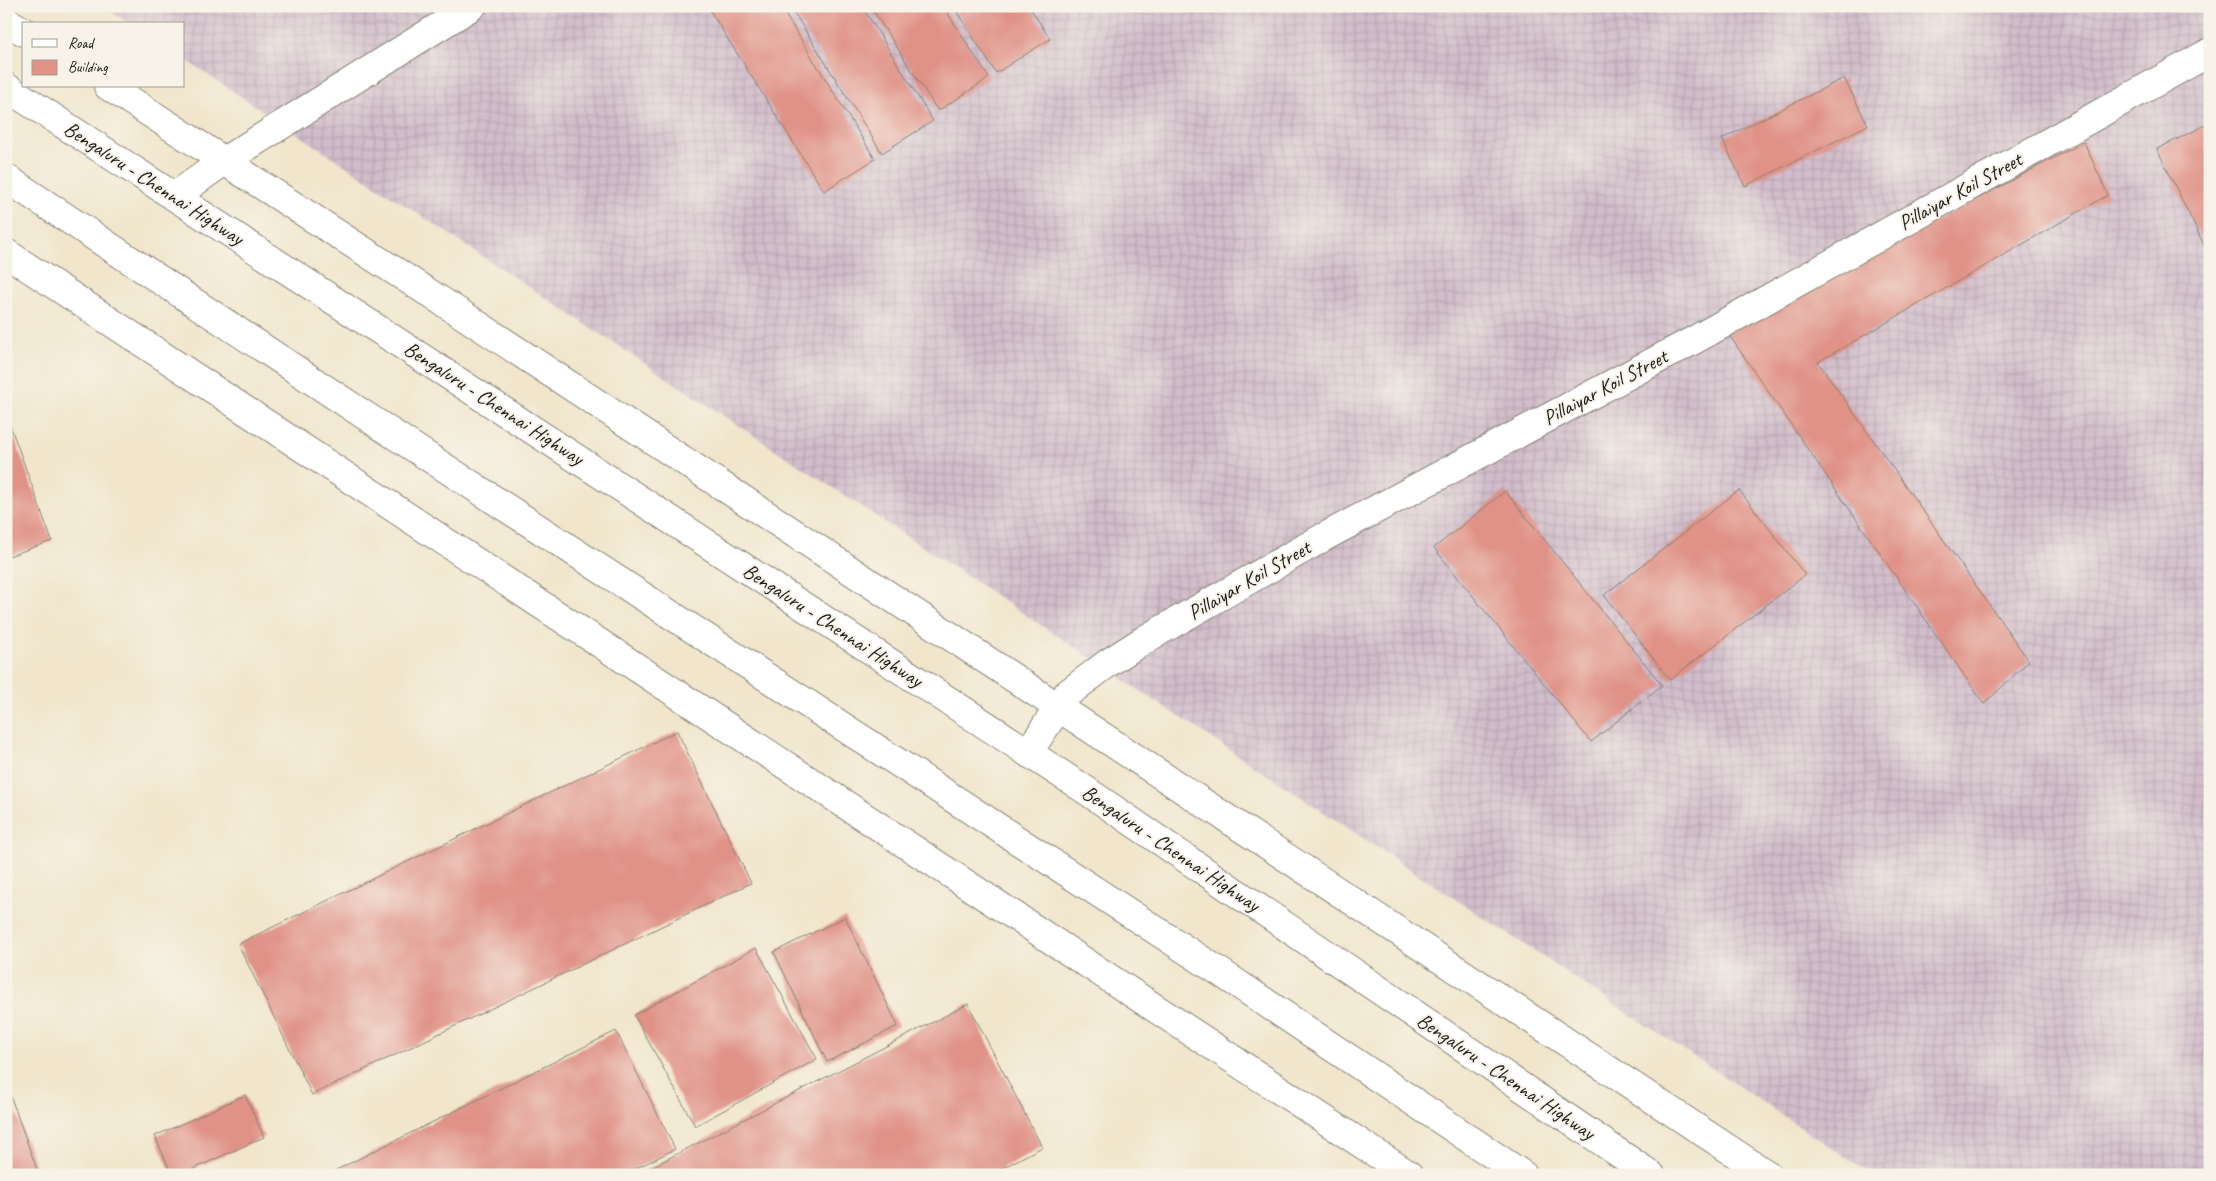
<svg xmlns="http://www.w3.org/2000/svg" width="2216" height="1181" viewBox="0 0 2216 1181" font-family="Caveat,sans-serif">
<defs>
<pattern id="industrial-grid" width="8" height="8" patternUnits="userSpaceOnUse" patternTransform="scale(1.25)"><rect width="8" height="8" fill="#d1bdca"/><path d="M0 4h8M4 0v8" fill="none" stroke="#b3a2ad"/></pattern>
</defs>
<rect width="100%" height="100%" fill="#f7f3e8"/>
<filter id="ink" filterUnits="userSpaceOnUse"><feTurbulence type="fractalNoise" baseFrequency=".02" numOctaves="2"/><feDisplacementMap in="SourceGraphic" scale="10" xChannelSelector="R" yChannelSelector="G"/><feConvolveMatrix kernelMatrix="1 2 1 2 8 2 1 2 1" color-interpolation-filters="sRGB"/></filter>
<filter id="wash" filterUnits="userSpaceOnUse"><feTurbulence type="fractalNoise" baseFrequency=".0096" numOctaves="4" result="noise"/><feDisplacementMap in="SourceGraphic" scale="20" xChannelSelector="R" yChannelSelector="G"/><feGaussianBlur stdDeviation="1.12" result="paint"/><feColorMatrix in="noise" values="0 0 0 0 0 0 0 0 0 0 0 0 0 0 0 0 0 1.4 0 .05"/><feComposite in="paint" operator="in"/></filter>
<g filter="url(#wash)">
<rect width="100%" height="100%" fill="#f1e6cc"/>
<path fill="url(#industrial-grid)" d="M 103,6 L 2210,6 L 2210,1175 L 1873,1175 L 184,59 L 184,24 L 130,24 Z"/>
<g id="blocks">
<g fill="#e09287">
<path d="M 707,6 L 780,6 L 875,159 L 824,191 Z"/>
<path d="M 790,6 L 862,6 L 933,121 L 882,153 Z"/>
<path d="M 870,6 L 943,6 L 989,78 L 938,111 Z"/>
<path d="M 953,6 L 1029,6 L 1050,39 L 996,73 Z"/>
<path d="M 1844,78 L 1868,125 L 1745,186 L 1722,139 Z"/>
<path d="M 2210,123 L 2210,257 L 2157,149 Z"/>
<path d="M 2084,142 L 2108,195 L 1818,362 L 2029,661 L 1984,704 L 1727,332 Z"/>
<path d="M 6,414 L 52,541 L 6,557 Z"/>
<path d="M 1739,490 L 1805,575 L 1670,680 L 1604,595 Z"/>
<path d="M 1505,491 L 1662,685 L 1591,742 L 1434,548 Z"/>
<path d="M 677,731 L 751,883 L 312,1095 L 238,944 Z"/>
<path d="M 845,917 L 898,1026 L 827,1062 L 774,952 Z"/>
<path d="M 756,948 L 817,1059 L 695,1126 L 634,1015 Z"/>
<path d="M 968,1004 L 1042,1147 L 989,1175 L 636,1175 Z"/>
<path d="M 616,1031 L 675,1149 L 623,1175 L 326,1175 Z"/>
<path d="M 6,1084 L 39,1175 L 6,1175 Z"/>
<path d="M 245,1095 L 264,1137 L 180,1175 L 172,1175 L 155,1136 Z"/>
</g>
</g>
</g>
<g filter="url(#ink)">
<use href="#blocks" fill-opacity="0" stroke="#868174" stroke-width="1"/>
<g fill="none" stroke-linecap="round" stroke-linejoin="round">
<g stroke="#868174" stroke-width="30">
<g id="street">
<path d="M 175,196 L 224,161 L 472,6"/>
<path d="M 1028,753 L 1067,694 L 1108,663 L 1144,640 L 1324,537 L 1696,339 L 2210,52"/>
</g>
</g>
<g stroke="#868174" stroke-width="30">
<g id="secondary">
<path d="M 6,21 L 24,32"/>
<path d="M 108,86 L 460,313 L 1768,1175"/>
<path d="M 6,253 L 1409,1175"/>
</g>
</g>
<g stroke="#868174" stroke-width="30">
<g id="highway">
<path d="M 6,87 L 1084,789 L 1651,1175"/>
<path d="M 6,178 L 393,434 L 1220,972 L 1523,1175"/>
</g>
</g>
<use href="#street" stroke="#fff" stroke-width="28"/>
<use href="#secondary" stroke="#fff" stroke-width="28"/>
<use href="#highway" stroke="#fff" stroke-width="28"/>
</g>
</g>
<g text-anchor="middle" stroke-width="4" stroke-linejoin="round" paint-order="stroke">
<g font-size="21" fill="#1c1c1c" stroke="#f7f3e8">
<text transform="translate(154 183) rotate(33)" y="7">Bengaluru - Chennai Highway</text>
<text transform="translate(1960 191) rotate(-29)" y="7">Pillaiyar Koil Street</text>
<text transform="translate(1605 387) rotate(-28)" y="7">Pillaiyar Koil Street</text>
<text transform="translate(494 403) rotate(33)" y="7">Bengaluru - Chennai Highway</text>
<text transform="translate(1249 580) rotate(-30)" y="7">Pillaiyar Koil Street</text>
<text transform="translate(833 625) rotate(33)" y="7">Bengaluru - Chennai Highway</text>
<text transform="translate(1171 848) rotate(34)" y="7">Bengaluru - Chennai Highway</text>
<text transform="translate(1506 1076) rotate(34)" y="7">Bengaluru - Chennai Highway</text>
</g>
</g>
<rect width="2216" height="1181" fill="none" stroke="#f7f3e8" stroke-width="25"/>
<rect x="22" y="22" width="162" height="65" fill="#f7f3e8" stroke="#9f9d96"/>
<rect x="32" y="39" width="25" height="8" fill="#ffffff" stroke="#9f9d96"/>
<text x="68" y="48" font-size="15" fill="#1c1c1c">Road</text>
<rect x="32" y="60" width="25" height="15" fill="#e09287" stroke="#9f9d96"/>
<text x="68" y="72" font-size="15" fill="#1c1c1c">Building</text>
</svg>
